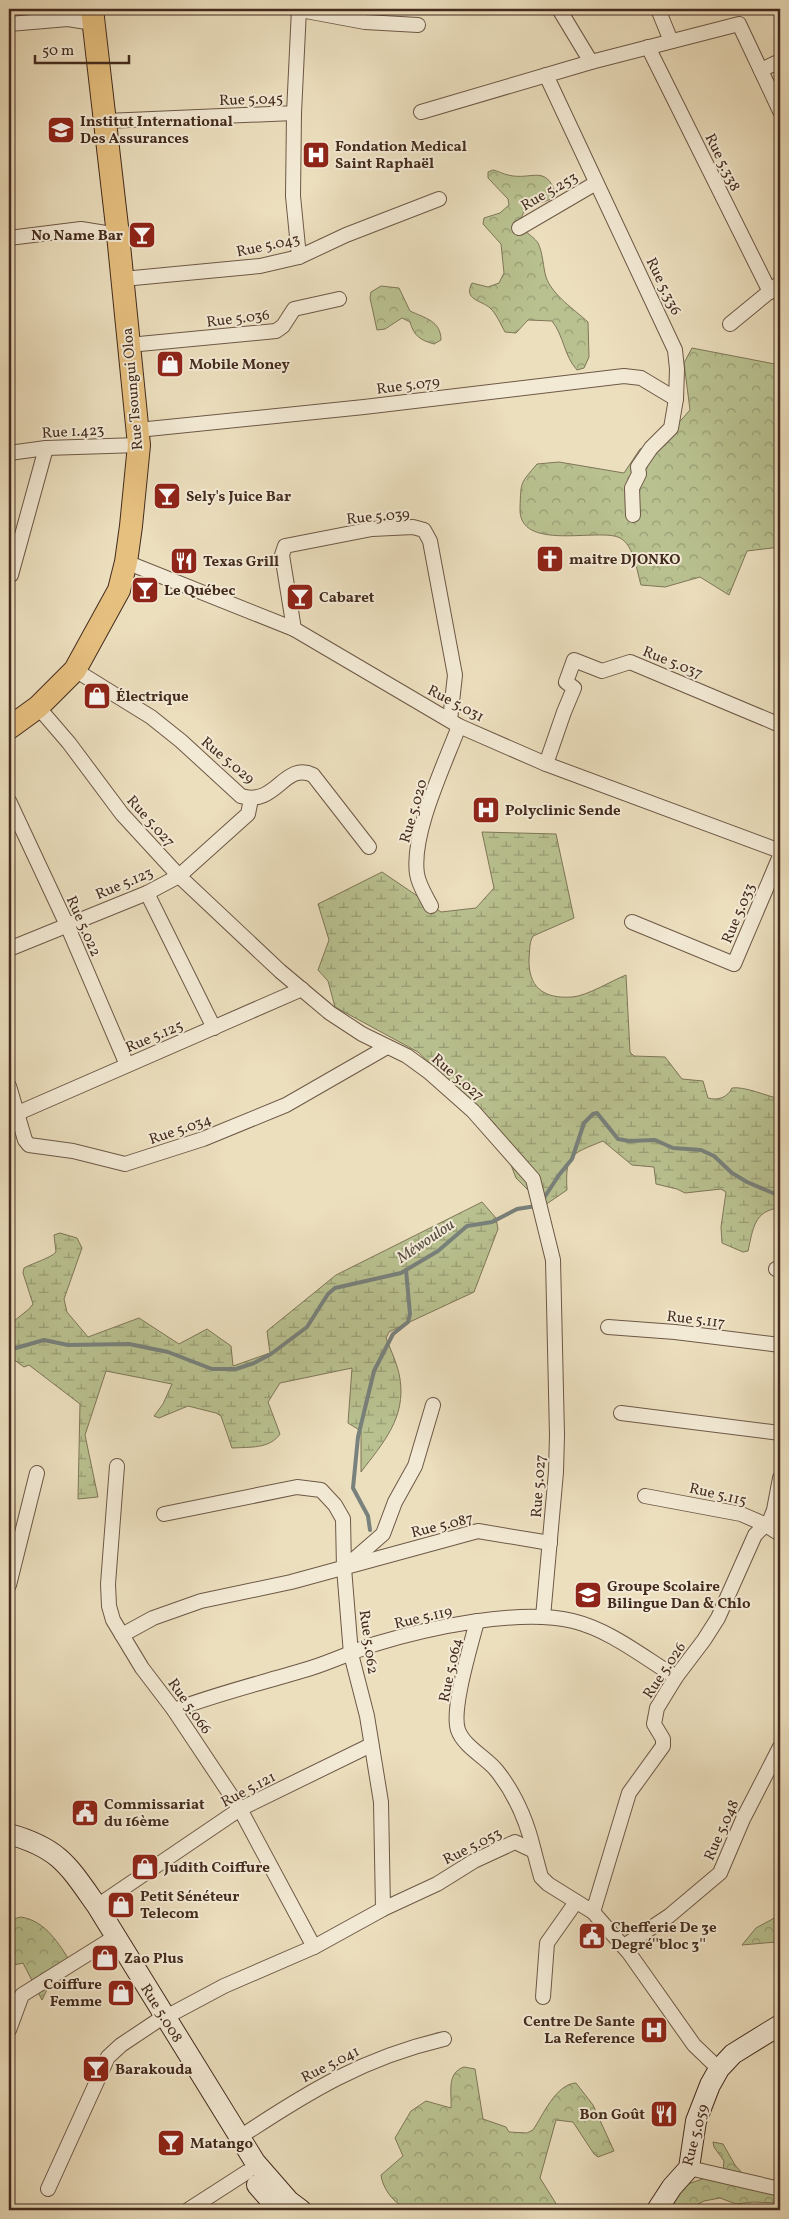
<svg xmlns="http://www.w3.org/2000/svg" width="789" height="2219" viewBox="0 0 789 2219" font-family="Vollkorn,serif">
<defs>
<pattern id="forest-crowns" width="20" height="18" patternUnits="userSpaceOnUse" patternTransform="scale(1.25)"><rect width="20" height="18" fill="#b9c190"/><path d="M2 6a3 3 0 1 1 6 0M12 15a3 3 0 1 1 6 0" fill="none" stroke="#989d75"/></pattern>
<pattern id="wetland-marsh" width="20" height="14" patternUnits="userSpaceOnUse" patternTransform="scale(1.25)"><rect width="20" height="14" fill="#b9c190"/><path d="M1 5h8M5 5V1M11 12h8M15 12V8" fill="none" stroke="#989d75"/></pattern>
</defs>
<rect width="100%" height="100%" fill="#ecdfbe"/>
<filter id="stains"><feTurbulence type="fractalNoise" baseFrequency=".004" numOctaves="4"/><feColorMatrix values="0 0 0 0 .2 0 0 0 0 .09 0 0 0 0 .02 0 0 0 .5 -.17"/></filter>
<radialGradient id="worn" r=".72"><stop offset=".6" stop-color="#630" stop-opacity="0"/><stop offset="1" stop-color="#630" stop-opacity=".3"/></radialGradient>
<g fill="url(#forest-crowns)" stroke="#7e7657">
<path d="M 493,170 C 498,171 503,174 508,175 C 532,181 546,163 556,195 C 546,206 528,199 522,216 C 517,230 532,234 538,243 C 543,253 543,267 546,277 C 552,295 575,310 588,322 L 589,357 L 584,368 L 577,370 C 564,356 564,336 552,321 L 528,320 L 516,333 L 505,332 C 501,325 496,313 490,308 C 481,300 463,300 472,283 L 488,287 L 499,283 L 504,273 L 501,244 L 483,224 L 484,218 L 500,213 L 509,205 L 508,199 L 488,178 L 488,172 Z"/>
<path d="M 381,286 L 399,288 L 410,311 C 425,318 441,321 441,340 L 434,344 C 420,340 414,336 410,322 L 402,318 L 385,329 L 377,330 L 370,298 L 371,292 Z"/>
<path d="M 692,348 L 780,365 L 780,547 L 747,551 L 729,595 L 700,577 L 665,587 L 641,585 C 637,572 634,545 620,538 C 600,527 518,553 520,508 C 521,481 520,484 537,464 L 559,462 L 624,473 L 640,449 L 665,438 L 690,410 L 684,363 Z"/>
<path d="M 780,1915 L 780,1947 L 776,1942 L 742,1945 L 756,1928 Z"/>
<path d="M 21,1917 C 46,1921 59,1944 71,1963 L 54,1975 L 42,2000 L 23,1963 L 9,1966 L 9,1920 Z"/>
<path d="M 464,2067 L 475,2069 L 483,2119 L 506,2127 L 509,2132 L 527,2133 L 533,2130 C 543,2115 556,2084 576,2083 L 593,2105 L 614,2151 L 598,2157 L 594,2154 L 573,2122 L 556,2120 L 540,2178 L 560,2210 L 494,2210 L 489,2205 L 403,2206 C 392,2202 382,2186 381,2175 L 403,2156 L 395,2138 L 411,2111 L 426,2101 L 451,2108 C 452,2093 446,2073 464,2067 Z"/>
<path d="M 713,2142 L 723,2144 L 735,2165 L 743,2174 L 780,2191 L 780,2203 L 753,2202 L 736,2204 L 720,2198 L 704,2201 L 698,2204 L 695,2210 L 657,2210 L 679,2187 L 723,2172 L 724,2161 L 714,2147 Z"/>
</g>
<g fill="url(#wetland-marsh)" stroke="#7e7657">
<path d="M 482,832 L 556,834 L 574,918 L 533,936 C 529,943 530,950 529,958 C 528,987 543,999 572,997 C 587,996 611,981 626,975 L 630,1052 L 634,1056 L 665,1057 L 682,1079 L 703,1081 L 708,1098 C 718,1101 728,1097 732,1088 C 744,1086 767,1096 780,1099 L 780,1208 C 754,1210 753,1229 748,1251 L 743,1252 L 722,1243 L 721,1227 L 726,1192 L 721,1189 L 685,1193 L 677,1189 L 656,1184 L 654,1167 L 632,1165 L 603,1141 C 571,1154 565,1154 567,1190 L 545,1205 L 541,1203 L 516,1178 L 495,1124 L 418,1052 L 335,1007 L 328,981 L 318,970 L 329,940 L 318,904 L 382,872 L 441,912 L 476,908 L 494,888 Z"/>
<path d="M 482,1202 L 496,1218 L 498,1229 L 474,1292 L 399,1327 L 389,1332 L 386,1338 C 391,1351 398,1365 400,1379 C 406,1418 383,1443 361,1472 L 361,1431 L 348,1423 L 352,1368 L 280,1383 L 268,1402 L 280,1434 C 270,1449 249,1447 232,1448 L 221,1416 L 216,1413 L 188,1406 L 159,1418 L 154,1416 L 163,1404 L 172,1384 L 106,1371 L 85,1435 L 98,1497 L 78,1499 L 80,1404 L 29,1365 L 24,1367 L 9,1356 L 9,1325 L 29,1309 L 33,1304 L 23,1273 L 24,1268 C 33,1263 51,1258 56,1252 L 54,1235 L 60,1233 L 77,1238 L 82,1248 L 64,1299 L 67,1312 L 88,1337 L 139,1318 L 179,1344 L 207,1329 L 231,1346 L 233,1366 L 270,1353 L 267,1331 L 336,1275 Z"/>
</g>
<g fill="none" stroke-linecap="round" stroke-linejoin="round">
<g stroke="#78817c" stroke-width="4">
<path d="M 542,1201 L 559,1175 L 572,1159 L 584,1123 L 593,1114 L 597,1113 L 618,1139 L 629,1141 L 655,1140 L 673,1148 L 701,1150 L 714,1156 L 732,1173 L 747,1182 L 780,1196"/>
<path d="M 9,1350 L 44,1340 L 68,1345 L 129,1344 L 168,1352 L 212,1369 L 236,1369 L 254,1363 L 271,1354 L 307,1327 L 328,1294 L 335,1288 L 401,1273 L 438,1251 L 467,1226 L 492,1222 L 517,1209 L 536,1206"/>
<path d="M 370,1530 L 368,1516 L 353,1488 L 358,1437 L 374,1371 L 393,1334 L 408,1322 L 410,1314 L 406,1270"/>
</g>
<g stroke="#6d5846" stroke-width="16">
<g id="street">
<path d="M 295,9 L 365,22 L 418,25"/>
<path d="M 559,9 L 591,62"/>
<path d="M 658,9 L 671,41"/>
<path d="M 9,24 L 68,19 L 93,23"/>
<path d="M 648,47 L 770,292"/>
<path d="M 761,70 L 780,61"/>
<path d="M 546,75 L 675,350 L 677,369 L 676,399 L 671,428 L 651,448 L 638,467 L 639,474 L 632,488 L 633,515"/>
<path d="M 421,112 L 591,62 L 739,24 L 780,111"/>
<path d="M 294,113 L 293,196 L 299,257"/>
<path d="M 106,121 L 294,113 L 299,9"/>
<path d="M 519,228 L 596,183"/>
<path d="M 9,238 L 81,229 L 118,235"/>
<path d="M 123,279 L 260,266 L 299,257 L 346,235 L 439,199"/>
<path d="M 730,324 L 780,283"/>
<path d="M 129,345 L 276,331 L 283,326 L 294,309 L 339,299"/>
<path d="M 138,430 L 364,407 L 624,376 L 641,378 L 676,399"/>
<path d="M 9,453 L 46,448 L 139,445"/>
<path d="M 126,562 L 294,629 L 459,726 L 546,764 L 780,851"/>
<path d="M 11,575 L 46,448"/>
<path d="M 294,629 L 282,555 L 285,546 L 372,529 L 413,527 L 424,530 L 430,541 L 455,675 L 450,720"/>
<path d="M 75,670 L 151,717 L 181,741 L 241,796 C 276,807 284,761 313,775 L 369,847"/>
<path d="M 38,707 L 69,743 L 122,814 L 179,876 L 280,971 L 330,1013 L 362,1034 L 407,1056 L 429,1072 L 473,1111 L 533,1179 L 553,1260 L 557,1435 L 556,1472 L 543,1617"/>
<path d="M 546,764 L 564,712 L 574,688 L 566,682 L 574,660 L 602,671 L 630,662 L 780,725"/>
<path d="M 9,801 L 67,925 L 127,1065"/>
<path d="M 147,893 L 214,1028"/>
<path d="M 431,906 C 426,896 419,886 417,874 C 411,833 445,764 459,726"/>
<path d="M 632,922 L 734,964 L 780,856"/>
<path d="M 9,949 L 147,893 L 179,876 L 248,814 L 251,799"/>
<path d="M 9,1086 L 25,1140 L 29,1145 L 73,1151 L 125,1164 L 203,1139 L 286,1105 L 387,1047"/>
<path d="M 18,1113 L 302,989"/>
<path d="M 776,1269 L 780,1269"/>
<path d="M 608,1327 L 675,1332 L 780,1345"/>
<path d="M 621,1413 L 780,1433"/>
<path d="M 117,1466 L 108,1584 L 109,1606 L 113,1620 L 142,1668 L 174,1710 L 240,1809 L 314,1947"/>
<path d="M 645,1496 L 741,1514 L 764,1524 L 780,1534"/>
<path d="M 164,1514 L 297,1487 L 321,1490 L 335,1505 L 343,1519 L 344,1568"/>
<path d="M 9,1585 L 37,1473"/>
<path d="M 477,1621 C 471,1645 451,1709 458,1730 C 464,1747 487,1758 497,1771 C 516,1795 527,1821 534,1851"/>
<path d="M 122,1635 L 153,1618 L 201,1601 L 291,1582 L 478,1531 L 550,1543"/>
<path d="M 174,1710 C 219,1693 265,1682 311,1668 C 333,1661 354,1651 375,1644 C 428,1628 518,1608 573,1621 C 610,1630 643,1657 676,1677"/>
<path d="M 97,1906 L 240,1809 L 371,1745"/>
<path d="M 383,1909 L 381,1802 L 367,1716 L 351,1654 L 344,1568 L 383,1534 L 395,1502 L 415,1466 L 433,1405"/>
<path d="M 593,1912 L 629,1793 L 663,1746 L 663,1739 L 654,1724 L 657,1708 L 676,1677 L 704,1640 L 718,1618 L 755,1535 L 770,1520 L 774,1510 L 780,1478"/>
<path d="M 624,1946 L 669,1916 L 720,1873 L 743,1819 L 780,1747"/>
<path d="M 543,1997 L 547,1943 L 576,1902"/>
<path d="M 164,2018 L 224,1986 L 314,1947 L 383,1909 L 437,1884 L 474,1861 L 515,1842 L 534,1851 L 541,1877 L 548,1884 L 593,1912 L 629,1953 L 694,2045 L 719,2069"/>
<path d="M 9,2030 L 22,1995 L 110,1940"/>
<path d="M 240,2137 C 308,2092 363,2058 444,2039"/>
<path d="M 689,2168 L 780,2189"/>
<path d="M 48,2189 L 108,2057 L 121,2045 L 157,2021"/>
<path d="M 188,2210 L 247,2172"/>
</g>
</g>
<g stroke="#432b1e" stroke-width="22">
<g id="secondary">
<path d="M 9,1834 C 59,1848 68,1865 97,1906 L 255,2162 L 289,2201 L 301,2210"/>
<path d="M 257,2185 L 279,2210"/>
<path d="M 657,2210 L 672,2187 L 689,2168 L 696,2121 L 710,2085 L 719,2069 L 733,2054 L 780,2025"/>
</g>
</g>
<g stroke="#432b1e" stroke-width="24">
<path id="primary" d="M 9,728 L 38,707 L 75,670 L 119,590 L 126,562 L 131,526 L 139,445 L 118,235 L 92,9"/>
</g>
<use href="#street" stroke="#f3ead5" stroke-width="14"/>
<use href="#secondary" stroke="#f3ead5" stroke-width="20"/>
<use href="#primary" stroke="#e6c07f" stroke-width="22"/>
</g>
<defs>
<g id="university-square" transform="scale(1.4375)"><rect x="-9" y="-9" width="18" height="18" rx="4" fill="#8f2418" stroke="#f3ead5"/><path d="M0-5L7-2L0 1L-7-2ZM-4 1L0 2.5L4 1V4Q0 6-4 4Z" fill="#fff"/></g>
<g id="hospital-square" transform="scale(1.4375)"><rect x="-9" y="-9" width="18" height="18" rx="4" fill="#8f2418" stroke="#f3ead5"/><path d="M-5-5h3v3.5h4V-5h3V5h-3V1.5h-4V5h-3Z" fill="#fff"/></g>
<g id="bar-square" transform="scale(1.4375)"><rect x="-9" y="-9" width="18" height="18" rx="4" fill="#8f2418" stroke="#f3ead5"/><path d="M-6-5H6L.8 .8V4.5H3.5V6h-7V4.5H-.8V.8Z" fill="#fff"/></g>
<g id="shop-square" transform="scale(1.4375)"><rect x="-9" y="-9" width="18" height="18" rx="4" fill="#8f2418" stroke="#f3ead5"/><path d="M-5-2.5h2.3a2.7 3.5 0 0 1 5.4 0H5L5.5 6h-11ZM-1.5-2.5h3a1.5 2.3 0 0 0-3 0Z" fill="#fff"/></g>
<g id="church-square" transform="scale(1.4375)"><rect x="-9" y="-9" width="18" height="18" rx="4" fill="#8f2418" stroke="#f3ead5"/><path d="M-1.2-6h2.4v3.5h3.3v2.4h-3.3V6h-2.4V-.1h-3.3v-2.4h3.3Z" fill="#fff"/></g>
<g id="restaurant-square" transform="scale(1.4375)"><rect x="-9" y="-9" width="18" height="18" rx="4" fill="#8f2418" stroke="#f3ead5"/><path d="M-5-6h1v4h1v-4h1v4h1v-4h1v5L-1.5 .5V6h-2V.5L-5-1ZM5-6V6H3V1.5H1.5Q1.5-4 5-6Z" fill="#fff"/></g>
<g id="school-square" transform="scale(1.4375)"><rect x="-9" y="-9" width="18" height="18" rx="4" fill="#8f2418" stroke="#f3ead5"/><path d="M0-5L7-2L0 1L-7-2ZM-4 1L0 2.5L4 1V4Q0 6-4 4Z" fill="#fff"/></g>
<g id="civic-square" transform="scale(1.4375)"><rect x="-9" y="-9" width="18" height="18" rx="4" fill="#8f2418" stroke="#f3ead5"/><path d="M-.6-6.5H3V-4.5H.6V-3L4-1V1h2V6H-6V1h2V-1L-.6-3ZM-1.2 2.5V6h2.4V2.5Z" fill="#fff"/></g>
</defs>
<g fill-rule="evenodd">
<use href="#university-square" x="61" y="130"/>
<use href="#hospital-square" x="316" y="155"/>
<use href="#bar-square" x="142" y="235"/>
<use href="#shop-square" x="170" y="364"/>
<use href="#bar-square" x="167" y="496"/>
<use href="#church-square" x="550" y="559"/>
<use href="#restaurant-square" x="184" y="561"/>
<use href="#bar-square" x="145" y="590"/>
<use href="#bar-square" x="300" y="597"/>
<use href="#shop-square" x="97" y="696"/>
<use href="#hospital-square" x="486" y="810"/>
<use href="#school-square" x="588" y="1595"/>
<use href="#civic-square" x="85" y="1813"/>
<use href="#shop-square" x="145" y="1867"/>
<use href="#shop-square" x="121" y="1905"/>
<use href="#civic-square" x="592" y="1936"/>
<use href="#shop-square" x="105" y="1958"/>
<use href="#shop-square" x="121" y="1993"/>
<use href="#hospital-square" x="654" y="2030"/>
<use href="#bar-square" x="96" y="2069"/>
<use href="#restaurant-square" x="664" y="2114"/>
<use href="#bar-square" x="171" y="2143"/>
</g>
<g text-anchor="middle" stroke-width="4" stroke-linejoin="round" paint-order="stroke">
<g font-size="15" fill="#432b1e" stroke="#f3ead5">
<text transform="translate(251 99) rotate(-2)" y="5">Rue 5.045</text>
<text transform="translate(723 162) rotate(64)" y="5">Rue 5.338</text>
<text transform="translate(549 191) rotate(-30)" y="5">Rue 5.253</text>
<text transform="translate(268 245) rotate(-12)" y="5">Rue 5.043</text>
<text transform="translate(664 286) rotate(64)" y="5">Rue 5.336</text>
<text transform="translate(238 318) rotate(-7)" y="5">Rue 5.036</text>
<text transform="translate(408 385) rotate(-7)" y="5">Rue 5.079</text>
<text transform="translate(132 389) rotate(-95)" y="5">Rue Tsoungui Oloa</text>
<text transform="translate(73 431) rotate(-3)" y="5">Rue 1.423</text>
<text transform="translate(378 516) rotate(-5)" y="5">Rue 5.039</text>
<text transform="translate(673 662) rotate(22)" y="5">Rue 5.037</text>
<text transform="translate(456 703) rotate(28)" y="5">Rue 5.031</text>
<text transform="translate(228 760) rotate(40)" y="5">Rue 5.029</text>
<text transform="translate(413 811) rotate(-74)" y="5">Rue 5.020</text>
<text transform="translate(151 821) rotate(48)" y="5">Rue 5.027</text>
<text transform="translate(124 883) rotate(-23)" y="5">Rue 5.123</text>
<text transform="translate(738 913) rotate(-67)" y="5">Rue 5.033</text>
<text transform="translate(84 926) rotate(66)" y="5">Rue 5.022</text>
<text transform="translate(154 1036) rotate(-23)" y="5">Rue 5.125</text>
<text transform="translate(458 1077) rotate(41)" y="5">Rue 5.027</text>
<text transform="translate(180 1129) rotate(-19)" y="5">Rue 5.034</text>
<text transform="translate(696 1319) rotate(7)" y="5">Rue 5.117</text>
<text transform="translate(538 1486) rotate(-86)" y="5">Rue 5.027</text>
<text transform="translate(718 1494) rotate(13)" y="5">Rue 5.115</text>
<text transform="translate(442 1525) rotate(-14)" y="5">Rue 5.087</text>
<text transform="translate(423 1617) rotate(-13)" y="5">Rue 5.119</text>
<text transform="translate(369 1642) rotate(82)" y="5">Rue 5.062</text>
<text transform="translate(450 1670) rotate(-78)" y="5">Rue 5.064</text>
<text transform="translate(664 1670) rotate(-56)" y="5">Rue 5.026</text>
<text transform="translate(190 1706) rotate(55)" y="5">Rue 5.066</text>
<text transform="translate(248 1789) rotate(-28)" y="5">Rue 5.121</text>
<text transform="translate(721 1830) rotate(-66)" y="5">Rue 5.048</text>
<text transform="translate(472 1846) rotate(-27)" y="5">Rue 5.053</text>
<text transform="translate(162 2013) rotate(58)" y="5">Rue 5.008</text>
<text transform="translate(330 2064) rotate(-27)" y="5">Rue 5.041</text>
<text transform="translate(695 2135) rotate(-75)" y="5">Rue 5.059</text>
</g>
<g font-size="15" font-weight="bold" fill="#432b1e" stroke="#f3ead5" text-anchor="start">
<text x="80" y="126">Institut International<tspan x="80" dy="17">Des Assurances</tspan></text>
<text x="335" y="151">Fondation Medical<tspan x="335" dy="17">Saint Raphaël</tspan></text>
<text x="123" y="240" text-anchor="end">No Name Bar</text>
<text x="189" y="369">Mobile Money</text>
<text x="186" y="501">Sely's Juice Bar</text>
<text x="569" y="564">maitre DJONKO</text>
<text x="203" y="566">Texas Grill</text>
<text x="164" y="595">Le Québec</text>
<text x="319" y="602">Cabaret</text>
<text x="116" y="701">Électrique</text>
<text x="505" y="815">Polyclinic Sende</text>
<text x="607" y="1591">Groupe Scolaire<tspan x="607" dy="17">Bilingue Dan &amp; Chlo</tspan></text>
<text x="104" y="1809">Commissariat<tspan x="104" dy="17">du 16ème</tspan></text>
<text x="164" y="1872">Judith Coiffure</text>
<text x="140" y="1901">Petit Sénéteur<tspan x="140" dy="17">Telecom</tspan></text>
<text x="611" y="1932">Chefferie De 3e<tspan x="611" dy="17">Degré''bloc 3''</tspan></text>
<text x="124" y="1963">Zao Plus</text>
<text x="102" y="1989" text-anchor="end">Coiffure<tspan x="102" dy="17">Femme</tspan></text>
<text x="635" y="2026" text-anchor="end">Centre De Sante<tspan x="635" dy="17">La Reference</tspan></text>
<text x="115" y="2074">Barakouda</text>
<text x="645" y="2119" text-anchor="end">Bon Goût</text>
<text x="190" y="2148">Matango</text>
</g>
<g font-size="16" font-style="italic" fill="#594f45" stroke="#f3ead5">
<text transform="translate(425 1240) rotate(-34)" y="6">Méwoulou</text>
</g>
</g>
<rect width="789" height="2219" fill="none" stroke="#ecdfbe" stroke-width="30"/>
<rect x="10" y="10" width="769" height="2199" fill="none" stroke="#432b1e" stroke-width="2.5"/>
<rect x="15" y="15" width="759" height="2189" fill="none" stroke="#432b1e"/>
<path d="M35 55v8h94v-8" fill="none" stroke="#432b1e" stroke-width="2.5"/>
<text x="42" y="55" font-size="15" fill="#432b1e" stroke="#f3ead5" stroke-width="4" paint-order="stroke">50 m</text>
<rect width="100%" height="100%" filter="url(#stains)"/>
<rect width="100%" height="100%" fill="url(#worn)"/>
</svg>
